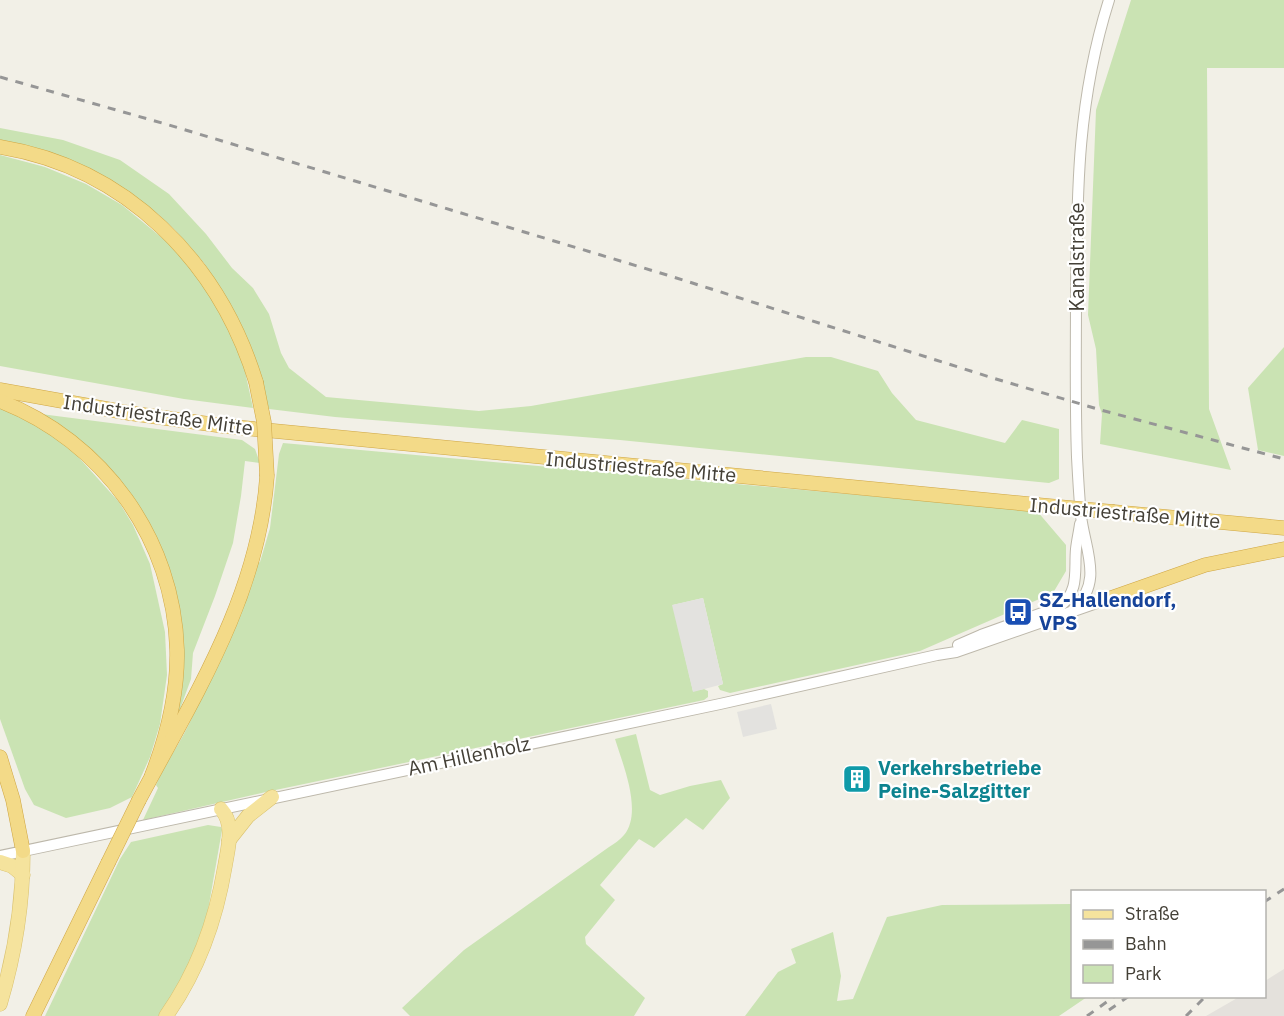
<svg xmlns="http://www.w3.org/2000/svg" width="1284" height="1016" viewBox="0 0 1284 1016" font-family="'IBM Plex Sans',sans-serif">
<rect width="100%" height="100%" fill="#f2f0e7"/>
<path fill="#e4e1dc" d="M 1284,969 L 1284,1016 L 1206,1016 L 1239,997 L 1264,996 L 1265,981 Z"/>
<g fill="#cae3b3">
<path d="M 1131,0 L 1284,0 L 1284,68 L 1207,68 L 1209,409 L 1231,470 L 1100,444 L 1102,414 L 1099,405 L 1096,349 L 1088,315 L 1096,110 Z"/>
<path d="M 0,128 L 63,140 L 120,160 L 169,194 L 206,234 L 232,268 L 253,288 L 269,314 L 281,353 L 289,368 L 326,397 L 479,411 L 531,406 L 806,357 L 831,357 L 878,371 L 892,393 L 916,420 L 1005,443 L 1022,420 L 1059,429 L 1059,479 L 1049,483 L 620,440 L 335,417 L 269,409 L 247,339 L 228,300 L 204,263 L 175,230 L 159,215 L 123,189 L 0,142 Z"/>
<path d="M 0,155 L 45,167 L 86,184 L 122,205 L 172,246 L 199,276 L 241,353 L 253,408 L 184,399 L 0,366 Z"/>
<path d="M 1284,347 L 1284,456 L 1258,450 L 1248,388 Z"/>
<path d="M 0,407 L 34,423 L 72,450 L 119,502 L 133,525 L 150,564 L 165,632 L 167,675 L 160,724 L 150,757 L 132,797 L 110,808 L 66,818 L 34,805 L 25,789 L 0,719 Z"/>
<path d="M 41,414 L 242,440 L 255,449 L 260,463 L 245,461 L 241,496 L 233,543 L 215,596 L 193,653 L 191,679 L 172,731 C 175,696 181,660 181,625 C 181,607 175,588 169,571 C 145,497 104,457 41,414 Z"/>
<path d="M 283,443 L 1037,511 L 1066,545 L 1066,571 L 1053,593 L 920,651 L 730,693 L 720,690 L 718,686 L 723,684 L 703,598 L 673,605 L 693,691 L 704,689 L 708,691 L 708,697 L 704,700 L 266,792 L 143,820 L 158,788 L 156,785 C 165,764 179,745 189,724 C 214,672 235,617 257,563 L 260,562 L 270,528 L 279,454 Z"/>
<path d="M 636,734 L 650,790 L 660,795 L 690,786 L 721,780 L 730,798 L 703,830 L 686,818 L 654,848 L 639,839 L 600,885 L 615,900 L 585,937 L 586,944 L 645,998 L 634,1016 L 410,1016 L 402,1008 L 464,950 L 609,847 C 614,844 620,840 624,835 C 643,812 623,765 615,739 Z"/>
<path d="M 208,825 L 221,827 L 222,830 L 207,916 L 197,952 L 161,1016 L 45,1016 L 120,859 L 131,842 Z"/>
<path d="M 1072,904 L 1072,996 L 1087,997 L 1059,1016 L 745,1016 L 778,972 L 796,963 L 791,949 L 833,932 L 841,976 L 837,1001 L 853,999 L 887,917 L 942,905 Z"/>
</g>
<g fill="#e3e2df">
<path d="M 703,598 L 723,684 L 693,692 L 672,605 Z"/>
<path d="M 771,704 L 777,729 L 743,737 L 737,712 Z"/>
</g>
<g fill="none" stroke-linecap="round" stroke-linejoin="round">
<g stroke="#bdb8ab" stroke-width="12">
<g id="tertiary">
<path d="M 1073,610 C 1104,582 1085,550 1081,516 C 1079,496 1078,476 1077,457 C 1075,404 1076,350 1076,297 C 1077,192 1077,101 1109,0"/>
<path d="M 958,645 L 981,635 L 1059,607 C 1080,592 1074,570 1076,549 C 1077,540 1079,532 1080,524"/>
<path d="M 0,856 L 720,704 L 937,655 L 956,652 L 1111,598"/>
</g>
</g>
<g stroke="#d9c16e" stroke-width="15">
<g id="primary">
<path d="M 229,840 L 248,816 L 272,797"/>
<path d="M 0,862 L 12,866 L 23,875"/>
<path d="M 0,1004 C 15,954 23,904 23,851"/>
<path d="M 166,1016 C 198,971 216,920 225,866 C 228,848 235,824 221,809"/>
</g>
</g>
<g stroke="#cfa644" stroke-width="15">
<g id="trunk">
<path d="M 0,147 C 127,168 219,262 256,382"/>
<path d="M 0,390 L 129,413 L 224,426 L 1038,505"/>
<path d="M 0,401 C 103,441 174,539 177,650 C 178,693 167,736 152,775"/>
<path d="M 1114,512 L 1284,528"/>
<path d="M 1111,598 L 1205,565 L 1284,549"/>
<path d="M 0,757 L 13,800 L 23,851"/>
<path d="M 139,800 C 194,697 259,595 267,476"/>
<path d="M 33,1016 L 108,863"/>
</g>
</g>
<use href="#tertiary" stroke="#fff" stroke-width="10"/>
<use href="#primary" stroke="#f5e39d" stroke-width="14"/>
<use href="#trunk" stroke="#f3da88" stroke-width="14"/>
<g stroke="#969696" stroke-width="3" stroke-dasharray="8 8" stroke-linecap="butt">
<path d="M 0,77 L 169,125 L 667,275 L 996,379 L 1101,410 L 1284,459"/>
<path d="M 1264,902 L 1284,889"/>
<path d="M 1109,1010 L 1129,996"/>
<path d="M 1087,1016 L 1115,996"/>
<path d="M 1186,1016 L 1206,996"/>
</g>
<g stroke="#cfa644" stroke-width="15" stroke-linecap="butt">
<g id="trunk-bridge">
<path d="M 256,382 L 264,422 L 267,476"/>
<path d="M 1038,505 L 1114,512"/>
<path d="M 108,863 L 139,800"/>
</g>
</g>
<use href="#trunk-bridge" stroke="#f3da88" stroke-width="14"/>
</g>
<defs>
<g id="bus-square" transform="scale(1.5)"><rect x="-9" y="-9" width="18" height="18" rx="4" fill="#1a4fb4" stroke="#fff"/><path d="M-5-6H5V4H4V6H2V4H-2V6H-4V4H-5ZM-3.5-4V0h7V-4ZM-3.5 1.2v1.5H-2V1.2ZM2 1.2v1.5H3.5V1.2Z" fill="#fff"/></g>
<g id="building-square" transform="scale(1.5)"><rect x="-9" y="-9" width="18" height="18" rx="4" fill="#0f9aa8" stroke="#fff"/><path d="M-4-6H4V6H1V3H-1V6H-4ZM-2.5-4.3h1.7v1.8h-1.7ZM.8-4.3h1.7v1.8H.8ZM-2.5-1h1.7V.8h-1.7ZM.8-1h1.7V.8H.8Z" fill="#fff"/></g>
</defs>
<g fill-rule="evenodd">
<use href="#bus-square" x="1018" y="612"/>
<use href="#building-square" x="857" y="779"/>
</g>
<g text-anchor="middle" stroke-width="4.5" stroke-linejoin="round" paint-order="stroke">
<g font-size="20" fill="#444037" stroke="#fff">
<text transform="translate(1077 257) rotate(-90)" y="7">Kanalstraße</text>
<text transform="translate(158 415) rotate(8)" y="7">Industriestraße Mitte</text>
<text transform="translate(641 467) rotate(5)" y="7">Industriestraße Mitte</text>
<text transform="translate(1125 513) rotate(5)" y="7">Industriestraße Mitte</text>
<text transform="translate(469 756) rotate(-12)" y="7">Am Hillenholz</text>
</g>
<g font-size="20" font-weight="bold" fill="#164399" stroke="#fff" text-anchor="start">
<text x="1039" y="607">SZ-Hallendorf,<tspan x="1039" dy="23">VPS</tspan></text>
</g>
<g font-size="20" font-weight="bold" fill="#0d838f" stroke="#fff" text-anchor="start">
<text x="878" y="775">Verkehrsbetriebe<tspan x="878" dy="23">Peine-Salzgitter</tspan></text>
</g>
</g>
<rect x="1071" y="890" width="195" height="108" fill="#ffffff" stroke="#b4b3af" stroke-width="1.5"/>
<rect x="1083" y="910" width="30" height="9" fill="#f5e39d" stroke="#b4b3af" stroke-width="1.5"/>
<text x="1125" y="920" font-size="18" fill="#444037">Straße</text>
<rect x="1083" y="940" width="30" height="9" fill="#969696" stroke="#b4b3af" stroke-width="1.5"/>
<text x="1125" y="950" font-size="18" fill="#444037">Bahn</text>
<rect x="1083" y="965" width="30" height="18" fill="#cae3b3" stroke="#b4b3af" stroke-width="1.5"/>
<text x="1125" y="980" font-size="18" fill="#444037">Park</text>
</svg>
